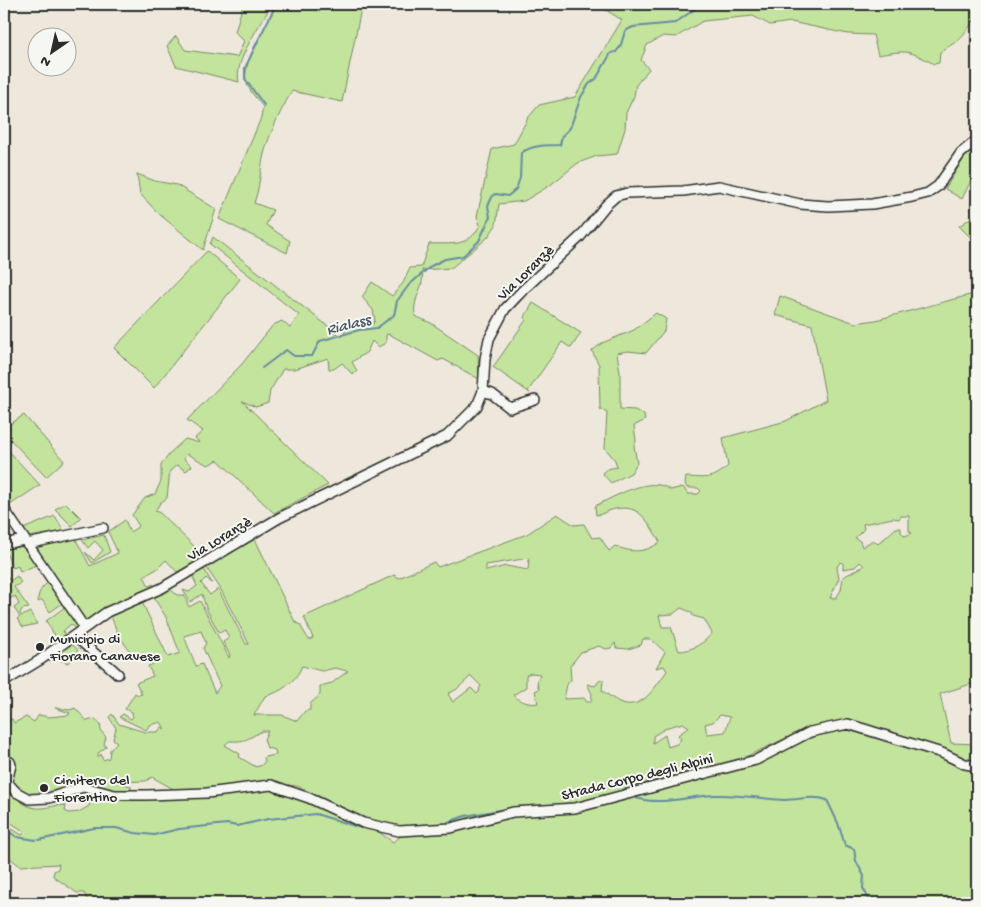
<svg xmlns="http://www.w3.org/2000/svg" width="981" height="907" viewBox="0 0 981 907" font-family="'Gochi Hand',sans-serif">
<rect width="100%" height="100%" fill="#eee8dc"/>
<filter id="ink" filterUnits="userSpaceOnUse"><feTurbulence type="fractalNoise" baseFrequency=".02" numOctaves="2"/><feDisplacementMap in="SourceGraphic" scale="10" xChannelSelector="R" yChannelSelector="G"/><feConvolveMatrix kernelMatrix="1 2 1 2 8 2 1 2 1" color-interpolation-filters="sRGB"/></filter>
<g filter="url(#ink)">
<g fill="#c3e49d" stroke="#778864" fill-rule="evenodd">
<path d="M 243,4 L 272,4 C 262,23 233,61 239,82 L 176,66 L 167,46 L 176,36 L 185,50 L 237,57 L 244,41 L 235,32 Z"/>
<path d="M 277,4 L 362,4 L 342,102 L 292,91 C 281,110 270,132 264,154 C 260,171 260,187 254,203 L 273,210 L 266,225 L 290,241 L 287,253 L 219,219 L 261,118 L 263,107 C 258,100 250,92 247,84 C 239,64 269,22 277,4 Z"/>
<path d="M 596,4 L 977,4 L 977,17 L 959,40 L 940,52 L 939,63 L 934,64 C 908,50 908,50 878,55 L 873,35 L 848,34 L 791,22 L 770,25 L 753,16 L 703,21 L 676,37 L 663,36 L 647,45 L 641,60 L 649,69 L 636,85 L 634,96 L 626,113 L 625,129 L 617,154 L 597,156 L 578,163 L 549,186 L 524,201 L 499,204 L 496,225 L 488,237 L 473,250 L 451,268 L 422,270 C 426,286 412,297 415,316 L 431,323 L 478,355 L 479,379 L 443,359 L 438,361 L 389,334 L 386,335 L 386,343 L 378,347 L 372,341 L 367,352 L 352,362 L 357,371 L 353,375 L 342,363 L 334,369 L 329,369 L 328,358 L 295,369 L 283,369 L 270,391 L 268,403 L 256,407 L 242,401 L 328,485 L 274,513 L 218,460 L 208,465 L 187,454 L 184,459 L 192,466 L 186,471 L 177,465 L 170,471 L 167,498 L 160,503 L 155,511 L 160,513 L 205,557 L 177,572 L 166,560 L 157,569 L 144,576 L 149,586 L 153,584 L 155,588 L 85,624 L 35,545 L 74,536 L 90,566 L 118,553 L 108,532 L 125,520 L 130,532 L 139,526 L 132,515 L 145,498 L 155,494 L 161,481 L 161,465 L 172,451 L 185,439 L 200,443 L 195,438 L 203,431 L 187,420 L 242,364 L 273,325 L 282,321 L 290,328 L 299,315 L 210,244 L 213,237 L 342,337 L 350,322 L 373,324 L 375,320 L 373,310 L 362,297 L 372,282 L 392,296 L 403,283 L 410,268 L 421,267 L 429,244 C 451,243 469,248 480,225 L 477,216 L 492,149 L 514,144 L 528,118 L 539,105 L 575,97 L 622,20 Z"/>
<path d="M 977,144 L 977,168 L 962,199 L 945,189 L 967,153 Z"/>
<path d="M 137,174 L 155,181 L 177,185 L 216,209 L 203,250 L 159,214 L 140,194 Z"/>
<path d="M 977,214 L 977,244 L 959,226 Z"/>
<path d="M 207,251 L 240,279 L 154,388 L 114,348 Z"/>
<path d="M 977,293 L 977,682 L 940,694 L 951,743 L 977,744 L 977,759 L 967,760 L 943,749 L 846,720 L 808,728 L 743,758 L 634,786 L 606,799 L 455,825 L 412,826 L 390,826 L 362,817 L 297,786 L 267,783 L 177,791 L 152,777 L 146,781 L 115,782 L 131,786 L 131,792 L 121,792 L 93,783 L 33,798 L 12,783 L 16,765 L 11,760 L 4,763 L 4,756 L 10,743 L 4,743 L 4,725 L 5,727 L 10,722 L 8,720 L 12,719 L 14,723 L 26,717 L 34,722 L 39,715 L 49,717 L 69,715 L 70,713 L 55,708 L 70,710 L 75,708 L 87,721 L 95,719 L 100,723 L 101,731 L 106,737 L 104,744 L 106,747 L 98,753 L 98,757 L 101,754 L 103,760 L 109,758 L 110,750 L 117,742 L 113,739 L 116,728 L 109,717 L 112,714 L 119,724 L 145,732 L 158,732 L 161,727 L 165,729 L 161,722 L 150,725 L 146,730 L 119,717 L 123,714 L 131,719 L 133,717 L 132,712 L 125,709 L 135,693 L 138,695 L 142,694 L 136,683 L 153,676 L 148,666 L 153,664 L 149,655 L 143,659 L 135,659 L 118,634 L 110,614 L 141,600 L 168,657 L 180,653 L 166,617 L 154,598 L 170,589 L 177,595 L 184,595 L 189,607 L 200,601 L 229,658 L 230,655 L 223,642 L 229,638 L 225,630 L 219,633 L 206,608 L 202,594 L 190,602 L 183,590 L 189,592 L 197,586 L 192,575 L 204,569 L 212,583 L 206,578 L 201,583 L 210,595 L 218,589 L 246,644 L 249,644 L 220,588 L 206,567 L 255,539 L 295,622 L 300,625 L 309,640 L 313,638 L 304,617 L 394,575 L 399,578 L 434,562 L 438,567 L 527,534 L 557,514 L 574,525 L 584,524 L 592,538 L 600,537 L 609,551 L 615,546 C 632,553 645,553 660,542 C 646,518 638,501 608,511 C 603,513 601,515 596,515 L 595,506 C 614,497 652,474 670,490 L 683,487 L 688,494 L 698,494 L 701,491 L 698,488 L 687,488 L 685,484 L 686,477 C 705,478 713,480 728,466 L 723,438 L 786,421 L 826,400 L 812,325 L 775,315 L 780,296 L 855,323 L 876,320 ZM 901,516 L 909,516 L 909,531 L 912,533 L 905,536 L 901,532 L 901,528 L 896,528 L 878,544 L 873,540 L 862,547 L 860,541 L 855,538 L 864,529 L 863,524 L 893,518 L 899,519 ZM 529,558 L 528,570 L 506,566 L 486,571 L 486,565 ZM 840,562 L 843,563 L 843,569 L 855,567 L 860,562 L 864,566 L 843,577 L 841,590 L 836,598 L 830,598 L 839,578 L 837,567 ZM 681,608 L 691,612 L 693,616 L 704,619 L 712,633 C 705,643 691,651 679,651 L 671,627 L 662,627 L 659,615 L 673,614 ZM 201,631 L 206,643 L 203,648 L 220,686 L 215,693 L 202,664 L 196,666 L 184,636 ZM 643,639 L 651,639 L 665,652 L 656,668 L 664,666 L 667,671 C 656,685 644,710 622,703 C 615,701 608,694 602,691 L 603,680 L 599,681 L 595,686 L 587,684 L 592,694 L 591,702 L 587,702 L 584,698 L 564,699 L 567,684 L 571,680 L 570,666 L 581,652 L 599,646 L 606,649 L 611,648 L 615,643 L 616,648 L 628,649 L 641,645 ZM 302,666 L 322,671 L 335,668 L 348,671 L 332,683 L 320,686 L 320,695 L 310,704 L 310,710 L 305,711 L 297,721 L 282,715 L 254,715 L 265,696 C 281,693 296,681 302,666 ZM 531,673 L 540,674 L 537,683 L 539,689 L 535,691 L 538,703 C 531,705 518,701 513,695 L 526,687 L 526,675 ZM 471,676 L 481,686 L 479,689 L 480,690 L 477,694 L 471,688 L 453,702 L 448,694 L 457,689 ZM 720,715 L 730,717 L 725,732 L 707,734 L 705,724 L 713,722 ZM 683,723 L 689,727 L 678,735 L 681,739 L 677,744 L 668,747 L 665,735 L 653,743 L 653,736 L 668,727 ZM 262,731 L 268,731 L 264,739 L 267,748 L 275,750 L 276,755 L 264,757 L 265,761 L 262,765 L 256,767 L 239,757 L 240,754 L 225,745 L 229,741 C 246,742 247,739 262,731 Z"/>
<path d="M 533,303 L 581,333 L 571,348 L 562,342 L 528,391 L 530,393 L 493,367 L 526,320 L 524,318 Z"/>
<path d="M 656,313 L 666,319 L 664,331 L 646,353 L 628,351 L 617,353 L 620,372 L 620,409 L 635,410 L 644,415 L 645,420 L 634,426 L 636,441 L 634,446 L 637,463 L 631,473 L 611,483 L 602,473 L 607,469 L 617,467 L 615,460 L 605,448 L 607,413 L 600,409 L 599,365 L 592,351 L 602,343 L 634,330 Z"/>
<path d="M 24,415 L 64,461 L 46,477 L 4,433 L 4,428 Z"/>
<path d="M 4,446 L 40,485 L 7,507 L 4,502 Z"/>
<path d="M 66,503 L 81,518 L 72,526 L 55,509 Z"/>
<path d="M 55,516 L 64,531 L 29,537 L 23,529 Z"/>
<path d="M 104,535 L 110,552 L 92,563 L 85,552 L 94,560 L 103,550 L 95,541 L 88,548 L 82,540 Z"/>
<path d="M 25,546 L 36,565 L 20,572 L 18,566 L 13,568 L 4,549 Z"/>
<path d="M 4,571 L 10,581 L 17,576 L 21,583 L 14,587 L 29,608 L 22,609 L 20,613 L 22,616 L 30,612 L 37,624 L 23,627 L 17,619 L 20,617 L 14,608 L 19,604 L 15,596 L 4,602 L 4,587 L 7,585 Z"/>
<path d="M 49,582 L 63,603 L 50,612 L 42,600 L 38,602 C 37,594 42,586 49,582 Z"/>
<path d="M 65,607 L 80,628 L 77,631 L 71,624 L 63,631 L 67,638 L 60,644 L 46,621 Z"/>
<path d="M 69,642 L 78,650 L 68,663 L 49,656 Z"/>
<path d="M 848,730 L 939,757 L 961,768 L 977,770 L 977,903 L 89,903 L 84,893 L 77,893 L 53,876 L 54,871 L 58,869 L 59,864 L 20,866 L 10,858 L 4,856 L 4,824 L 22,835 L 25,832 L 4,818 L 4,779 C 12,794 23,810 43,808 C 51,807 58,804 66,806 L 65,811 L 69,813 L 79,812 L 89,806 L 90,802 L 84,796 L 194,798 L 265,788 L 283,791 L 376,830 L 393,842 L 401,836 L 415,833 L 516,816 L 577,812 L 626,800 L 727,770 L 754,766 L 796,742 L 832,732 Z"/>
</g>
<g fill="none" stroke-linecap="round" stroke-linejoin="round">
<g stroke="#668ca1" stroke-width="2">
<path d="M 620,48 L 625,31 L 633,27 L 675,23 L 702,4"/>
<path d="M 264,105 L 245,79 L 245,68 L 276,4"/>
<path d="M 262,368 L 286,350 L 294,356 L 312,356 L 320,341 L 359,330 L 377,328 L 394,315 L 397,301 L 409,285 L 431,266 L 445,259 L 463,256 L 479,241 L 490,217 L 488,206 L 493,195 L 496,194 L 508,196 L 516,189 L 520,178 L 521,153 C 532,145 547,145 560,145 L 562,136 L 570,128 L 581,97 L 589,84 L 596,79 L 611,53 L 616,52 L 619,48"/>
<path d="M 619,792 L 625,789"/>
<path d="M 636,798 C 661,806 689,796 715,795 C 739,794 762,799 785,800 C 800,800 812,795 827,800 L 838,823 L 845,845 L 854,849 L 856,861 L 864,876 L 863,888 L 871,903"/>
<path d="M 566,804 L 578,803"/>
<path d="M 448,822 L 465,816 L 506,809"/>
<path d="M 4,831 L 6,830 L 17,837 L 36,840"/>
<path d="M 39,840 L 94,828 L 116,828 L 135,833 L 154,835 L 179,829 L 227,824 L 237,826 L 268,819 L 316,814 L 361,828 L 363,826"/>
</g>
<g stroke="#2b2b2b" stroke-width="12">
<g id="minor">
<path d="M 483,391 L 492,394 L 510,408 L 535,400"/>
<path d="M 4,509 L 84,627"/>
<path d="M 4,544 L 24,540"/>
<path d="M 27,544 L 103,528"/>
<path d="M 75,636 L 118,674"/>
<path d="M 4,682 L 40,660 L 107,612 L 162,588 L 279,518 L 447,436 L 477,406 L 483,391 L 485,359 L 489,339 L 505,309 L 523,290 L 580,237 L 606,205 L 616,196 L 627,193 L 683,191 L 719,186 L 800,204 L 828,206 L 872,204 L 912,197 L 928,193 L 938,186 L 961,153 L 977,140"/>
<path d="M 4,766 L 10,762 L 11,765 L 7,782 L 16,792 L 29,799 L 49,798 L 83,787 L 115,795 L 147,795 L 207,793 L 271,785 L 309,798 L 363,823 L 399,831 L 451,828 L 513,812 L 575,808 L 756,760 L 810,732 L 848,724 L 942,753 L 965,764 L 977,766"/>
</g>
</g>
<use href="#minor" stroke="#f6f6f2" stroke-width="9"/>
</g>
</g>
<g fill="#2b2b2b" stroke="#f6f6f2" stroke-width="2">
<circle cx="40" cy="647" r="5"/>
<circle cx="44" cy="788" r="5"/>
</g>
<g text-anchor="middle" stroke-width="4" stroke-linejoin="round" paint-order="stroke">
<g font-size="15" fill="#2b2b2b" stroke="#f6f6f2">
<text transform="translate(525 272) rotate(-44)" y="5">Via Loranzè</text>
<text transform="translate(219 538) rotate(-31)" y="5">Via Loranzè</text>
<text transform="translate(637 776) rotate(-14)" y="5">Strada Corpo degli Alpini</text>
</g>
<g font-size="15" fill="#2b2b2b" stroke="#f6f6f2" text-anchor="start">
<text x="50" y="643">Municipio di<tspan x="50" dy="17">Fiorano Canavese</tspan></text>
<text x="54" y="784">Cimitero del<tspan x="54" dy="17">Fiorentino</tspan></text>
</g>
<g font-size="16" font-style="italic" fill="#495b66" stroke="#f6f6f2">
<text transform="translate(348 323) rotate(-14)" y="6">Rialass</text>
</g>
</g>
<rect width="981" height="907" fill="none" stroke="#f6f6f2" stroke-width="20"/>
<rect x="10" y="10" width="961" height="887" fill="none" stroke="#2b2b2b" stroke-width="2" filter="url(#ink)"/>
<g transform="translate(52 52) rotate(214)"><circle r="24" fill="#f6f6f2" stroke="#a5a5a2"/>
<path d="M0-4L9 19L0 12L-9 19Z" fill="#2b2b2b"/>
<text y="-8" font-size="14" font-weight="bold" text-anchor="middle" fill="#2b2b2b">N</text>
</g>
</svg>
